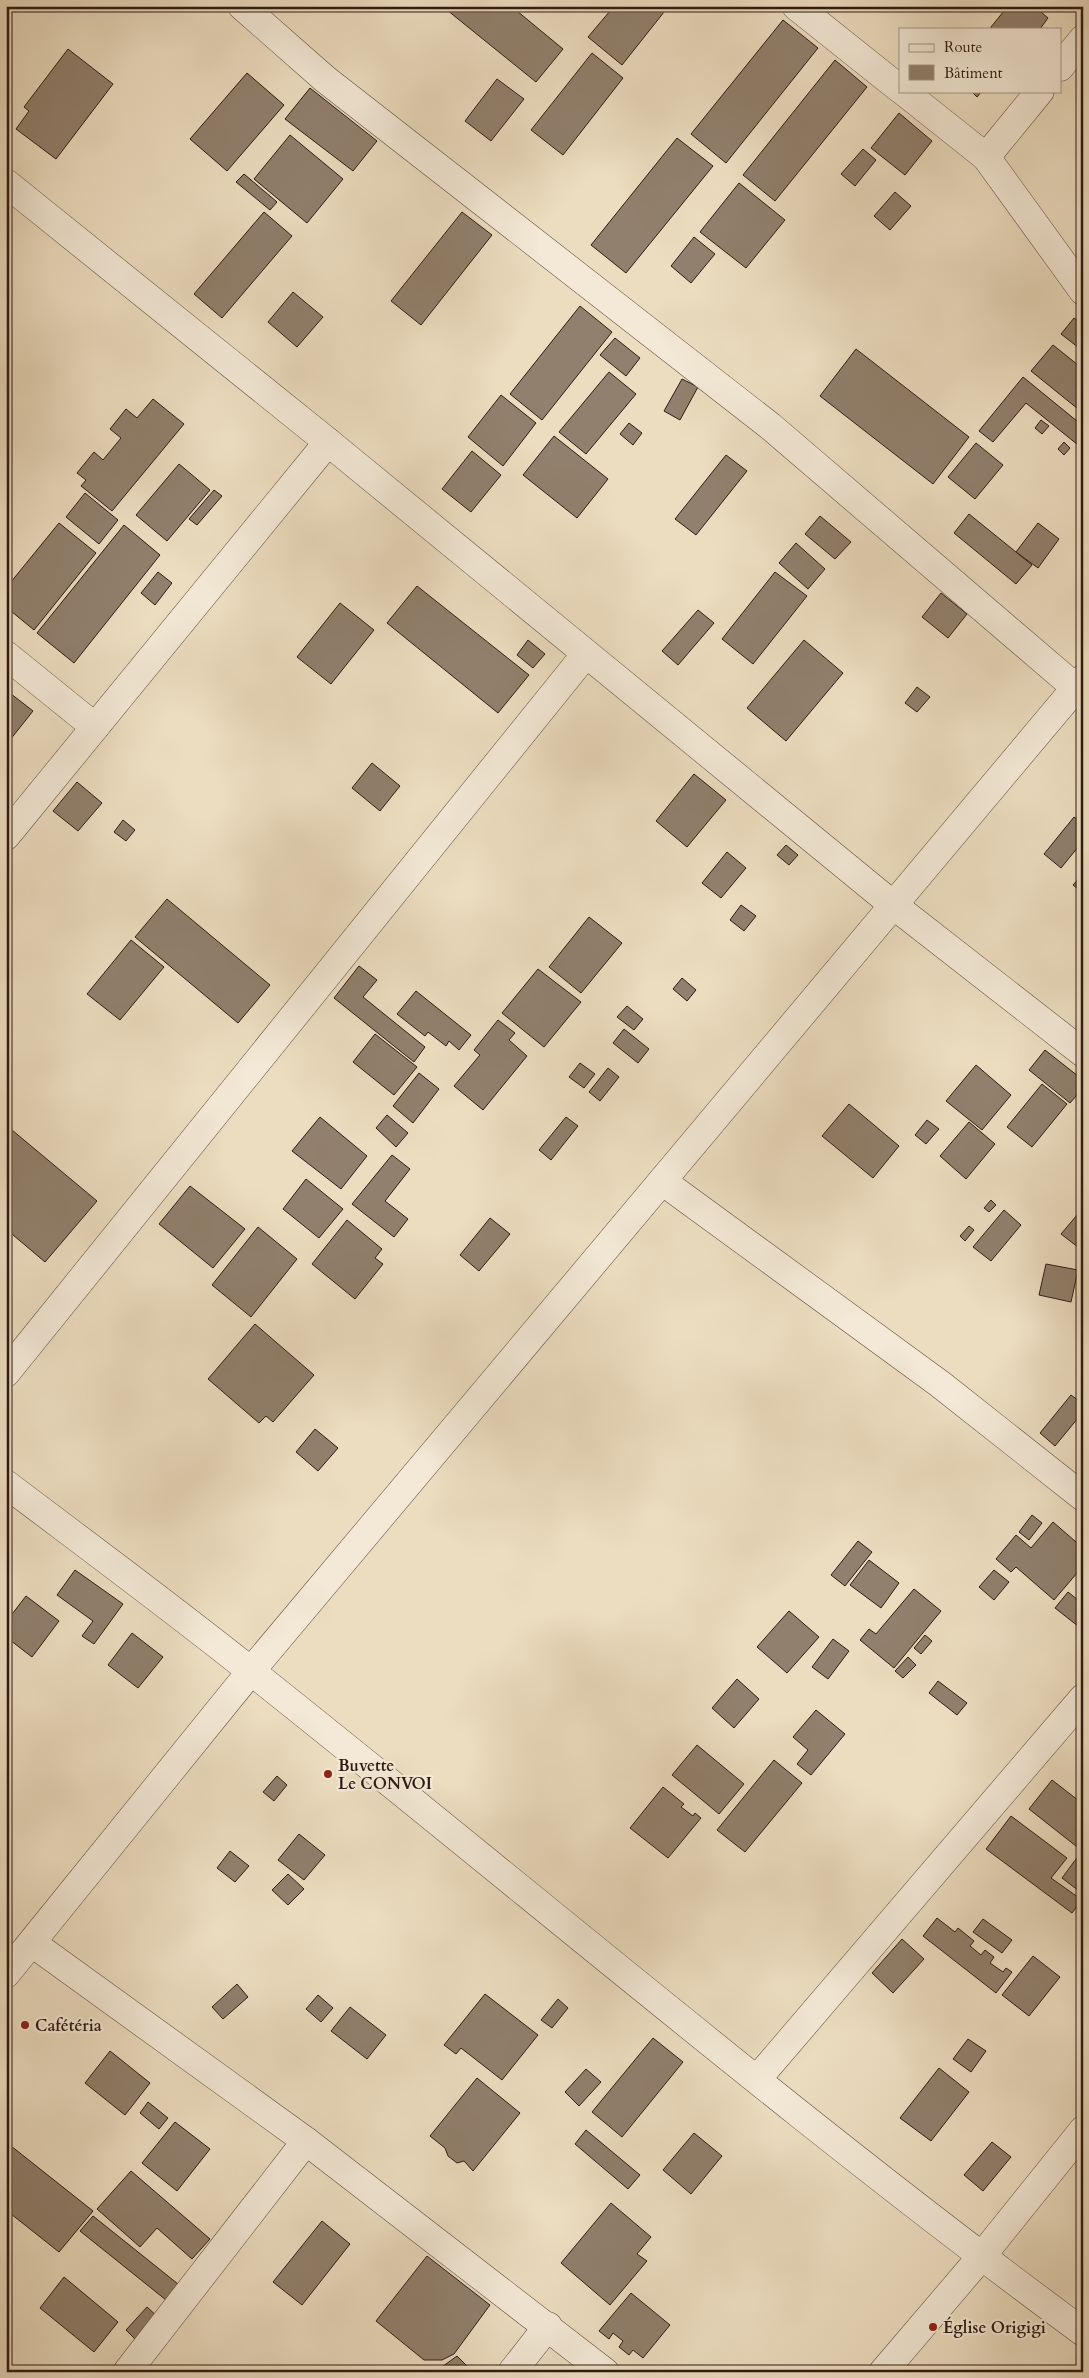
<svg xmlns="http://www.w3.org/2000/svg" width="1089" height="2378" viewBox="0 0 1089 2378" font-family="Cardo,serif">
<rect width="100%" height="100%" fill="#ecddc0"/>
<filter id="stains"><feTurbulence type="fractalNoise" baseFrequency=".004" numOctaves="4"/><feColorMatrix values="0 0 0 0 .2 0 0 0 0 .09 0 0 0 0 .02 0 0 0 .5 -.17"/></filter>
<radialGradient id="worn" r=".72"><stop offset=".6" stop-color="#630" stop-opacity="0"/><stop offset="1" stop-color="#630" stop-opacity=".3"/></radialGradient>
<g fill="#91806d" stroke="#2e1b13">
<path d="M 442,6 L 511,6 L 563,49 L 536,82 Z"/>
<path d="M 603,6 L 667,6 L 668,7 L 622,65 L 588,37 L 610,11 Z"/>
<path d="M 1008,6 L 1034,6 L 1048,18 L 1040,29 L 992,29 L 991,27 Z"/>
<path d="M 783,20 L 818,48 L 726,163 L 691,134 Z"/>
<path d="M 68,49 L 113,84 L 56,159 L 16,129 L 29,111 L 24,107 Z"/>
<path d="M 592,53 L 623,78 L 563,155 L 531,130 Z"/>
<path d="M 835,60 L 867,87 L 775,201 L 743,175 Z"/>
<path d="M 247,73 L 284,105 L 227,171 L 190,139 Z"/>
<path d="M 497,79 L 524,99 L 491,141 L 465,121 Z"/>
<path d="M 310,88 L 377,141 L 353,171 L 285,119 Z"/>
<path d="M 971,91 L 982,91 L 977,97 Z"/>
<path d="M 899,113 L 932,141 L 905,175 L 871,148 Z"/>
<path d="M 290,135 L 343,179 L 307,223 L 254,179 Z"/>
<path d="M 677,138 L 713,166 L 626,273 L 591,245 Z"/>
<path d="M 863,149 L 876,160 L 855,186 L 841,174 Z"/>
<path d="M 244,174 L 277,202 L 270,210 L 236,182 Z"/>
<path d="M 739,183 L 785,220 L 746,268 L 700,232 Z"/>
<path d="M 895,192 L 911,206 L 890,230 L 874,216 Z"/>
<path d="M 264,212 L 292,236 L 222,318 L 194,294 Z"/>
<path d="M 462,212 L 492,235 L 421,325 L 391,301 Z"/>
<path d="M 694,237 L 715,254 L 691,283 L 671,266 Z"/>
<path d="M 293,292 L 323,317 L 297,347 L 268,322 Z"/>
<path d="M 580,306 L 612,332 L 542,420 L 510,394 Z"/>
<path d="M 1074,318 L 1083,325 L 1083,351 L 1061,334 Z"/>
<path d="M 615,338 L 640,358 L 626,376 L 600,355 Z"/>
<path d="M 1053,345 L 1083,369 L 1083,413 L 1031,371 Z"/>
<path d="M 856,349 L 969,437 L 933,484 L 820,396 Z"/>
<path d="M 609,372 L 636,394 L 586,454 L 559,432 Z"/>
<path d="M 1023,377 L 1083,426 L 1083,449 L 1026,403 L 993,442 L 979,431 Z"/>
<path d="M 682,379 L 698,387 L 680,420 L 664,411 Z"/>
<path d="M 501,395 L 536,423 L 503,466 L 468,437 Z"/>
<path d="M 153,399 L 184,424 L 112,511 L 81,486 L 86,480 L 77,473 L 94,452 L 103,460 L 121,438 L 110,429 L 126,409 L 137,418 Z"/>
<path d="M 1041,420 L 1049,426 L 1042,434 L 1035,428 Z"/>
<path d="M 629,423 L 642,433 L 633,445 L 620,434 Z"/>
<path d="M 554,436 L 608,479 L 577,518 L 523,475 Z"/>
<path d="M 1064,442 L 1070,448 L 1064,455 L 1058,449 Z"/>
<path d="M 976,443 L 1003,465 L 975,499 L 948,477 Z"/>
<path d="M 472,451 L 501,475 L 471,512 L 442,489 Z"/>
<path d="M 726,455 L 747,471 L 696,535 L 675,519 Z"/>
<path d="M 179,464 L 210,490 L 167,541 L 136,515 Z"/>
<path d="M 214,490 L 222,496 L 197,525 L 189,519 Z"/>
<path d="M 85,493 L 118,520 L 99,544 L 66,517 Z"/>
<path d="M 969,514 L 1032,565 L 1016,584 L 954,533 Z"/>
<path d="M 820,516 L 851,542 L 835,559 L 805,534 Z"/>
<path d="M 59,523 L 96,553 L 34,630 L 6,607 L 6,588 Z"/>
<path d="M 1038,523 L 1059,539 L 1038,568 L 1016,552 Z"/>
<path d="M 124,525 L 160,555 L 74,663 L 37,633 Z"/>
<path d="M 796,543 L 825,569 L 808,589 L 779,563 Z"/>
<path d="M 158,572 L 172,583 L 155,605 L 141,593 Z"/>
<path d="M 775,572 L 807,596 L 753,664 L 722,639 Z"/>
<path d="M 417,586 L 529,675 L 498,713 L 387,623 Z"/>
<path d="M 941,593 L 967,614 L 948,638 L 922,617 Z"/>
<path d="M 340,603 L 374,630 L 331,684 L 297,657 Z"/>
<path d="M 698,610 L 714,623 L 678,665 L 662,651 Z"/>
<path d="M 528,640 L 545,654 L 533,668 L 517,655 Z"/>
<path d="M 804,640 L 843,673 L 786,741 L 747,708 Z"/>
<path d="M 917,687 L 930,697 L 917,712 L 905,703 Z"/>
<path d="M 6,690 L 33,711 L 6,745 Z"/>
<path d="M 372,763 L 400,786 L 380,811 L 352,788 Z"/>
<path d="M 694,774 L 726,800 L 687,847 L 656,821 Z"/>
<path d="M 77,782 L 102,803 L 78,831 L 53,811 Z"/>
<path d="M 1074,817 L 1083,824 L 1083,841 L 1061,868 L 1044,854 Z"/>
<path d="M 123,820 L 135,830 L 126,841 L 114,832 Z"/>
<path d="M 786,845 L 798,855 L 789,865 L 777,855 Z"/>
<path d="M 727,852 L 746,868 L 721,898 L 702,883 Z"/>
<path d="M 1083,874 L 1083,893 L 1073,885 Z"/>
<path d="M 167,899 L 270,985 L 238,1023 L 135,937 Z"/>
<path d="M 741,905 L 756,916 L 744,931 L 730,920 Z"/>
<path d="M 589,917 L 622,943 L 581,993 L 549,967 Z"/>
<path d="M 131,940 L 164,967 L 120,1020 L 87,994 Z"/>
<path d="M 359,966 L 377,980 L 363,997 L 425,1047 L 414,1062 L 334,998 Z"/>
<path d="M 538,969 L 581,1002 L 544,1047 L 502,1013 Z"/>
<path d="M 682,978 L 696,990 L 687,1001 L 673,989 Z"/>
<path d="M 416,991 L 471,1035 L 459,1050 L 449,1041 L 446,1046 L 428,1032 L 425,1036 L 397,1014 Z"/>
<path d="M 627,1006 L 643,1019 L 634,1030 L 617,1017 Z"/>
<path d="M 498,1020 L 515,1033 L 509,1040 L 527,1056 L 483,1110 L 454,1086 L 480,1055 L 474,1050 Z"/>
<path d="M 624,1029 L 649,1049 L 638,1063 L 613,1043 Z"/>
<path d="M 375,1034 L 417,1067 L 394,1095 L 353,1062 Z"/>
<path d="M 1045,1050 L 1083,1080 L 1083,1088 L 1070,1103 L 1029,1070 Z"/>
<path d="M 580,1063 L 595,1074 L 584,1088 L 569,1077 Z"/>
<path d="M 976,1065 L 1011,1095 L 982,1130 L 946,1101 Z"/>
<path d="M 608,1068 L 619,1077 L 600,1101 L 589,1092 Z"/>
<path d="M 419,1073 L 439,1089 L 413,1123 L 393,1106 Z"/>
<path d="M 1042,1084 L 1067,1104 L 1032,1147 L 1007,1127 Z"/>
<path d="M 849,1104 L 899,1146 L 873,1178 L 822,1136 Z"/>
<path d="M 387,1115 L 408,1133 L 396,1147 L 376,1128 Z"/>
<path d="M 320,1117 L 367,1156 L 341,1189 L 292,1151 Z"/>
<path d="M 566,1117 L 578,1126 L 551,1160 L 539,1150 Z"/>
<path d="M 927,1120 L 939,1129 L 926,1144 L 915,1135 Z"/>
<path d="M 969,1122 L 995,1144 L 966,1179 L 940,1156 Z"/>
<path d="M 6,1125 L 97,1201 L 45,1262 L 6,1229 Z"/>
<path d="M 392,1155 L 410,1169 L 385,1201 L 408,1219 L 394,1237 L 352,1204 Z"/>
<path d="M 306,1179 L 343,1209 L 319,1238 L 283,1209 Z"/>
<path d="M 190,1186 L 245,1229 L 213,1268 L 159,1224 Z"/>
<path d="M 991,1200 L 996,1205 L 989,1212 L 984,1208 Z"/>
<path d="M 1083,1208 L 1083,1251 L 1061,1234 Z"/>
<path d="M 1004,1210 L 1021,1225 L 991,1261 L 973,1247 Z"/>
<path d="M 490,1218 L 510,1234 L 479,1271 L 460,1255 Z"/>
<path d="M 347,1220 L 382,1249 L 375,1258 L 383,1264 L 355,1299 L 312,1264 Z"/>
<path d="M 969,1226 L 974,1230 L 965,1241 L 960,1236 Z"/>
<path d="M 258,1227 L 297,1259 L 251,1317 L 212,1285 Z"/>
<path d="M 1046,1264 L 1078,1270 L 1071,1302 L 1039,1295 Z"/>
<path d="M 255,1324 L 314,1375 L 273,1422 L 266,1416 L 259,1423 L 208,1379 Z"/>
<path d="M 1071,1395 L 1083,1404 L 1083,1412 L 1055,1446 L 1040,1433 Z"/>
<path d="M 315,1429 L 338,1448 L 318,1471 L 296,1452 Z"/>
<path d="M 1032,1515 L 1042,1523 L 1029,1540 L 1019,1532 Z"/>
<path d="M 1053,1522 L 1083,1548 L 1083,1566 L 1054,1600 L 1016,1567 L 1011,1572 L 996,1559 L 1016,1535 L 1031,1548 Z"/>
<path d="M 858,1541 L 872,1552 L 845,1586 L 831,1575 Z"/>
<path d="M 869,1560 L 899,1583 L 881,1608 L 850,1585 Z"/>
<path d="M 75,1570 L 123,1604 L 94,1644 L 82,1636 L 93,1621 L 57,1595 Z"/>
<path d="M 994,1570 L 1009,1582 L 994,1600 L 979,1587 Z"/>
<path d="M 914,1589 L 941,1611 L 894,1668 L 860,1640 L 869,1629 L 876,1634 Z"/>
<path d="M 1068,1592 L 1083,1604 L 1083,1630 L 1055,1608 Z"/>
<path d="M 26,1596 L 59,1621 L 32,1657 L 6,1637 L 6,1622 Z"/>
<path d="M 789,1611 L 819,1637 L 787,1673 L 757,1647 Z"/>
<path d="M 132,1633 L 163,1657 L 138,1688 L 108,1665 Z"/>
<path d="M 925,1635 L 932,1641 L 921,1654 L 914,1648 Z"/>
<path d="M 833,1639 L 849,1651 L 828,1679 L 812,1667 Z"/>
<path d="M 908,1657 L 916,1665 L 903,1678 L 895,1671 Z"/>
<path d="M 737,1679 L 759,1699 L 734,1728 L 712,1708 Z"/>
<path d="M 938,1681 L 967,1703 L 957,1715 L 929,1693 Z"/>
<path d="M 816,1710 L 845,1734 L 811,1775 L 797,1764 L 808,1750 L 793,1737 Z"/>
<path d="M 697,1745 L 744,1784 L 719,1814 L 672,1775 Z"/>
<path d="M 774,1760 L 802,1783 L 745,1852 L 717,1830 Z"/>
<path d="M 277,1776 L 287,1785 L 274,1801 L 263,1792 Z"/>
<path d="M 1052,1780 L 1083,1804 L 1081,1850 L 1029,1809 Z"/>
<path d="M 663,1787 L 684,1804 L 681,1807 L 693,1816 L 695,1813 L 701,1818 L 668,1858 L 630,1828 Z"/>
<path d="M 1011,1816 L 1067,1858 L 1051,1878 L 1082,1900 L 1072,1913 L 986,1849 Z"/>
<path d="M 299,1834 L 325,1855 L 304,1880 L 278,1860 Z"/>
<path d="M 230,1851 L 249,1866 L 235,1882 L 217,1868 Z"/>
<path d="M 1079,1855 L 1083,1858 L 1083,1894 L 1062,1878 Z"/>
<path d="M 288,1874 L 304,1889 L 288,1905 L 272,1890 Z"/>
<path d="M 937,1918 L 955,1932 L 958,1928 L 974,1941 L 970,1946 L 981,1955 L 985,1950 L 994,1957 L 990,1963 L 1003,1972 L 1006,1968 L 1012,1972 L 996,1993 L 923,1936 Z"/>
<path d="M 983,1919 L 1012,1940 L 1002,1953 L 973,1932 Z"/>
<path d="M 902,1939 L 924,1959 L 893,1993 L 872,1973 Z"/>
<path d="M 1033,1956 L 1060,1977 L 1029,2016 L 1002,1995 Z"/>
<path d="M 237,1984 L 248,1997 L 223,2019 L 212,2007 Z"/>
<path d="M 485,1994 L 538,2035 L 502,2080 L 461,2048 L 456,2054 L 444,2045 Z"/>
<path d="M 318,1995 L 333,2008 L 321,2022 L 306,2009 Z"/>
<path d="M 558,1999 L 568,2008 L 552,2028 L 541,2020 Z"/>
<path d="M 350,2007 L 386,2035 L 367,2059 L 331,2031 Z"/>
<path d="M 653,2038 L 683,2062 L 622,2137 L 592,2112 Z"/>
<path d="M 968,2039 L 986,2051 L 971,2072 L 953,2059 Z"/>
<path d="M 110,2051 L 150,2083 L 125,2115 L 85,2083 Z"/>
<path d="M 939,2068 L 969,2092 L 931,2141 L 900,2118 Z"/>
<path d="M 586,2069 L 601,2082 L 579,2106 L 565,2092 Z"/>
<path d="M 477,2078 L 520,2113 L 473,2171 L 464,2161 L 457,2163 L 448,2156 L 445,2148 L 430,2136 Z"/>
<path d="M 148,2102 L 168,2118 L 159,2129 L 140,2113 Z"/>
<path d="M 175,2122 L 210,2149 L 177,2191 L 142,2163 Z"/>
<path d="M 586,2130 L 640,2175 L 628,2189 L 575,2144 Z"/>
<path d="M 694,2133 L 722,2156 L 691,2194 L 663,2170 Z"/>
<path d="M 6,2142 L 93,2211 L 59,2252 L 6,2210 Z"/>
<path d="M 992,2142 L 1011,2157 L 983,2191 L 964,2175 Z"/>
<path d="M 131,2171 L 210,2239 L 192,2259 L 157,2228 L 140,2247 L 97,2209 Z"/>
<path d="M 611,2203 L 651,2237 L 637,2254 L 647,2261 L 610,2305 L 561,2263 Z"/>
<path d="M 93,2216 L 183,2288 L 171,2304 L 80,2231 Z"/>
<path d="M 322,2221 L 350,2244 L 302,2305 L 273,2282 Z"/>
<path d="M 427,2256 L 490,2305 L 454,2354 L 442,2360 L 424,2360 L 376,2321 Z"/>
<path d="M 64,2277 L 118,2322 L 94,2352 L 40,2308 Z"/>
<path d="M 631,2293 L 670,2325 L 643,2358 L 633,2350 L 629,2355 L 619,2347 L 623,2341 L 613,2333 L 609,2339 L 599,2331 Z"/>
<path d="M 147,2307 L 159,2318 L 137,2341 L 126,2330 Z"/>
<path d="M 457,2356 L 473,2372 L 435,2372 Z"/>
</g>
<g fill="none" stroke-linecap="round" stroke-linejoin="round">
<g stroke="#5e4c3e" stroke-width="29">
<g id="minor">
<path d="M 242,6 L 325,79 L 770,426 L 1076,688"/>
<path d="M 796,6 L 900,89"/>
<path d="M 1060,67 L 1083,39"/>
<path d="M 903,91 L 986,157 L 1083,291"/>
<path d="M 986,157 L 1040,91"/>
<path d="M 6,183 L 328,442 L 892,904 L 1083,1053"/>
<path d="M 6,655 L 95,727"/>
<path d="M 6,836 L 328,442"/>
<path d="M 662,1181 L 940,1384 L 1083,1497"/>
<path d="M 6,1373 L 585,655"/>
<path d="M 6,1484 C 88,1546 172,1608 252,1672 C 529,1892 798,2122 1083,2332"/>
<path d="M 32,1943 L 306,2141 L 605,2372"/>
<path d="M 6,1974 L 251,1671 L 1083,679"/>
<path d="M 758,2078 L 1083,1698"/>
<path d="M 127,2372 L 306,2141"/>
<path d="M 512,2372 L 548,2326"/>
<path d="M 883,2372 L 981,2257 L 1083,2130"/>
</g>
</g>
<use href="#minor" stroke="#f3e9d6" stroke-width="28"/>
</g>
<g fill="#8f2418" stroke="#f3e9d6" stroke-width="2">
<circle cx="328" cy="1774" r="5"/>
<circle cx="25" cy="2025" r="5"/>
<circle cx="933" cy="2327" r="5"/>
</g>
<g text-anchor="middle" stroke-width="4.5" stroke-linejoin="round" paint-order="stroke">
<g font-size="16" font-weight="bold" fill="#2e1b13" stroke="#f3e9d6" text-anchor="start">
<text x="338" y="1771">Buvette<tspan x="338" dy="18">Le CONVOI</tspan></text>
<text x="35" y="2031">Cafétéria</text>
<text x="943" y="2333">Église Origigi</text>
</g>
</g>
<rect width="1089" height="2378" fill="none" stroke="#ecddc0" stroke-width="25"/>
<rect x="8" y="8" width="1074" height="2363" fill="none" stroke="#2e1b13" stroke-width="2.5"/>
<rect x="12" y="12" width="1064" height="2353" fill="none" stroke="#2e1b13"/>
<rect x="899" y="28" width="162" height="65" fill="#f3e9d6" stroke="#a49788"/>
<rect x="909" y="44" width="25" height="8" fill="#f3e9d6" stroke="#a49788"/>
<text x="944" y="52" font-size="15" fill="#2e1b13">Route</text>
<rect x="909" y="65" width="25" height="15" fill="#91806d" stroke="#a49788"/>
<text x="944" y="78" font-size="15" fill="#2e1b13">Bâtiment</text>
<rect width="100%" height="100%" filter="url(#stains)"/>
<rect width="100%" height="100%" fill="url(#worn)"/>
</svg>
